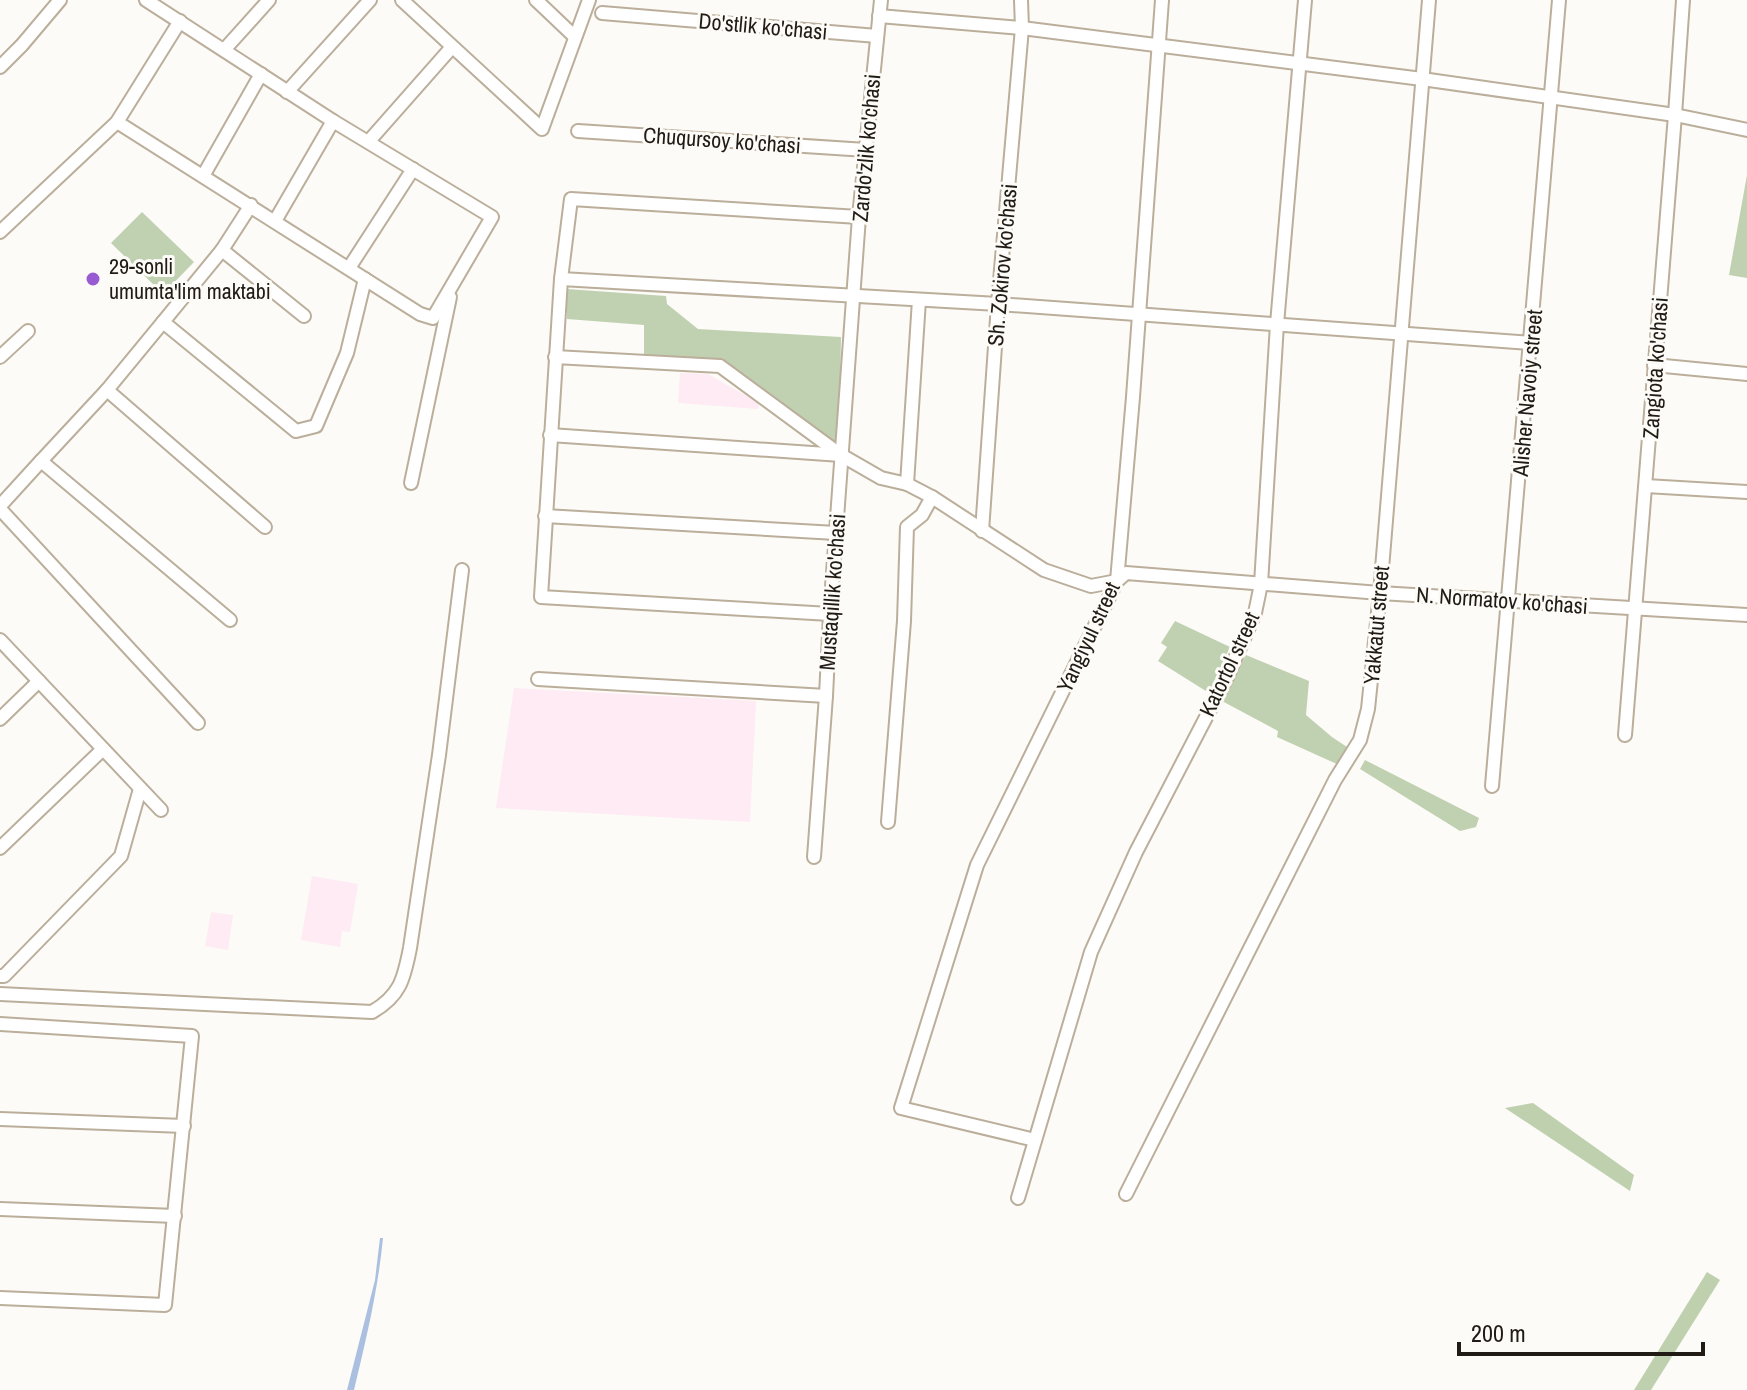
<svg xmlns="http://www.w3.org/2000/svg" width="1747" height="1390" viewBox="0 0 1747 1390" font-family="'Archivo Narrow',sans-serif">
<rect width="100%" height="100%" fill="#fdfbf7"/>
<g fill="#feebf4">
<path d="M 680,373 L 708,374 L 759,403 L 758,409 L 678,403 Z"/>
<path d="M 514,688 L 756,701 L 750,822 L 496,808 Z"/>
<path d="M 312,876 L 358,884 L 350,932 L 342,931 L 340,947 L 301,940 Z"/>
<path d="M 211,912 L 233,915 L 228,950 L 205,946 Z"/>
</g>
<g fill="#c0d1b2">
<path d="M 1747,175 L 1747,278 L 1729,275 Z"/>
<path d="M 142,212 L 194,262 L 163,294 L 111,243 Z"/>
<path d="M 567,289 L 666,296 L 667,304 L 698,329 L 841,337 L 839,449 L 720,362 L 644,357 L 644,325 L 567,319 Z"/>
<path d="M 1175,621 L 1230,647 L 1209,693 L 1158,661 L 1167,647 L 1161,643 Z"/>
<path d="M 1246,655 L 1309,681 L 1306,715 L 1332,737 L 1350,749 L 1339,765 L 1277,737 L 1278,731 L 1222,701 Z"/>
<path d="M 1365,760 L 1479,818 L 1476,827 L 1460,831 L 1360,769 Z"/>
</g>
<g fill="#bed0ae">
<path d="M 1533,1103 L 1634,1175 L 1630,1191 L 1505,1108 Z"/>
<path d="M 1707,1272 L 1720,1280 L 1651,1390 L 1634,1390 Z"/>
</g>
<path fill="#abc0e0" d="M 380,1238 L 383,1238 C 378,1290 366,1340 354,1390 L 347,1390 L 375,1280 Z"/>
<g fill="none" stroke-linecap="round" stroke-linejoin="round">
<g stroke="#bbae9b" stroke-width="16">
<g id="minor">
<path d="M 402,0 L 542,129 L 589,0"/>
<path d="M 536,0 L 575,37"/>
<path d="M 602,13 L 877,36"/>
<path d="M 879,16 L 1022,28 L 1422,79 L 1675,115 L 1747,130"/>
<path d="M 224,50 L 269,0"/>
<path d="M 0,67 L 22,45 L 60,0"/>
<path d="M 287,92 L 370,0"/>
<path d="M 117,122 L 420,314 L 433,318 L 492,217 L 333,121 L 146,0"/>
<path d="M 578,131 L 866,150"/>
<path d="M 369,141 L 452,47"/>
<path d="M 203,176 L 261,74"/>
<path d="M 275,221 L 333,121"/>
<path d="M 0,232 L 117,122 L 180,21"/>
<path d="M 222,250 L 251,205"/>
<path d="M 349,268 L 413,169"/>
<path d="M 561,279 L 998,304 L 1531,343"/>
<path d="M 304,316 L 222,250 L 163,322 L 296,431 L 316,426 L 347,353 L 365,279"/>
<path d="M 0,357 L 28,331"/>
<path d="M 555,357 L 720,366 L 841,455 L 881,478 L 907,484 L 932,497 L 1044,570 L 1091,586 L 1117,581 L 1126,573 L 1380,593 L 1747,615"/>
<path d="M 1654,365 L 1747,374"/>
<path d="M 107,390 L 265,527"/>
<path d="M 550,435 L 841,455"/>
<path d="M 41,461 L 107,390 L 163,322"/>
<path d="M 411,483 L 450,297"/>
<path d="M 907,484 L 919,300"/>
<path d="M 1646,486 L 1747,492"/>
<path d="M 0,506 L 41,461 L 230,620"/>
<path d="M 0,509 L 198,723"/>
<path d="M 545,516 L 836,533"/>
<path d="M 982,531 L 998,304 L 1022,28 L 1021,0"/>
<path d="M 830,614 L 541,597 L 561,279 L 571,199 L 859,217"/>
<path d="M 0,640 L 161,810"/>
<path d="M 538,679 L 826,696 L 830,614 L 859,217 L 881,0"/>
<path d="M 0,719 L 39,681"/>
<path d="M 1625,735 L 1675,115 L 1683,0"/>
<path d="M 1492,786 L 1559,0"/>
<path d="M 888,822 L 904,621 L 907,527 L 922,515 L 932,497"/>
<path d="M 0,848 L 103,749"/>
<path d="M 814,857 L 826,696"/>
<path d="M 0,976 L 4,976 L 121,856 L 140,789"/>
<path d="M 0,994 L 372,1012 C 400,996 404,979 410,948 L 439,755 L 462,570"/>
<path d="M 0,1024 L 192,1036 L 165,1305 L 0,1298"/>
<path d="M 0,1119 L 184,1126"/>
<path d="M 1035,1140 L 901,1108 L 977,865 L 1117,581 L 1133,397 L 1162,0"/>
<path d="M 1126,1194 L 1335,780 L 1360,740 L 1368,709 L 1380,593 L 1429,0"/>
<path d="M 1018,1198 L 1091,952 L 1136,852 L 1228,675 L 1255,613 L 1261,584 L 1277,324 L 1305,0"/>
<path d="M 0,1209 L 175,1216"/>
</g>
</g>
<use href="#minor" stroke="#fff" stroke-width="12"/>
</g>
<circle fill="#985bd2" stroke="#fdfbf7" stroke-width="3" cx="93" cy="279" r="8"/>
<g text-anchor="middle" stroke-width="6" stroke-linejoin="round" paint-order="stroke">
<g font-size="22" fill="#201b14" stroke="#fdfbf7">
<text transform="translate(763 26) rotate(5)" y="8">Do'stlik ko'chasi</text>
<text transform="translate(722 140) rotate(4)" y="8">Chuqursoy ko'chasi</text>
<text transform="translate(866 148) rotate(-85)" y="8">Zardo'zlik ko'chasi</text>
<text transform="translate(1002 265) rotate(-85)" y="8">Sh. Zokirov ko'chasi</text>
<text transform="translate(1655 368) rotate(-86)" y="8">Zangiota ko'chasi</text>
<text transform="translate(1527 393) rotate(-85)" y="8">Alisher Navoiy street</text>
<text transform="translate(832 592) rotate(-86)" y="8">Mustaqillik ko'chasi</text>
<text transform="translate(1502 600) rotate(4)" y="8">N. Normatov ko'chasi</text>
<text transform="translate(1376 625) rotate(-85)" y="8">Yakkatut street</text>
<text transform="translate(1088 637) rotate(-65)" y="8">Yangiyul street</text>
<text transform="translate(1229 664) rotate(-65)" y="8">Katortol street</text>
</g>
<g font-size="22" fill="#201b14" stroke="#fdfbf7" text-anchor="start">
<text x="109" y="274">29-sonli<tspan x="109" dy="25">umumta'lim maktabi</tspan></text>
</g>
</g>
<path d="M1459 1342v12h244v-12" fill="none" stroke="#201b14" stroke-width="4"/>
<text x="1471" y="1342" font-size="24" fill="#201b14" stroke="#fdfbf7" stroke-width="6" paint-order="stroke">200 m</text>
</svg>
